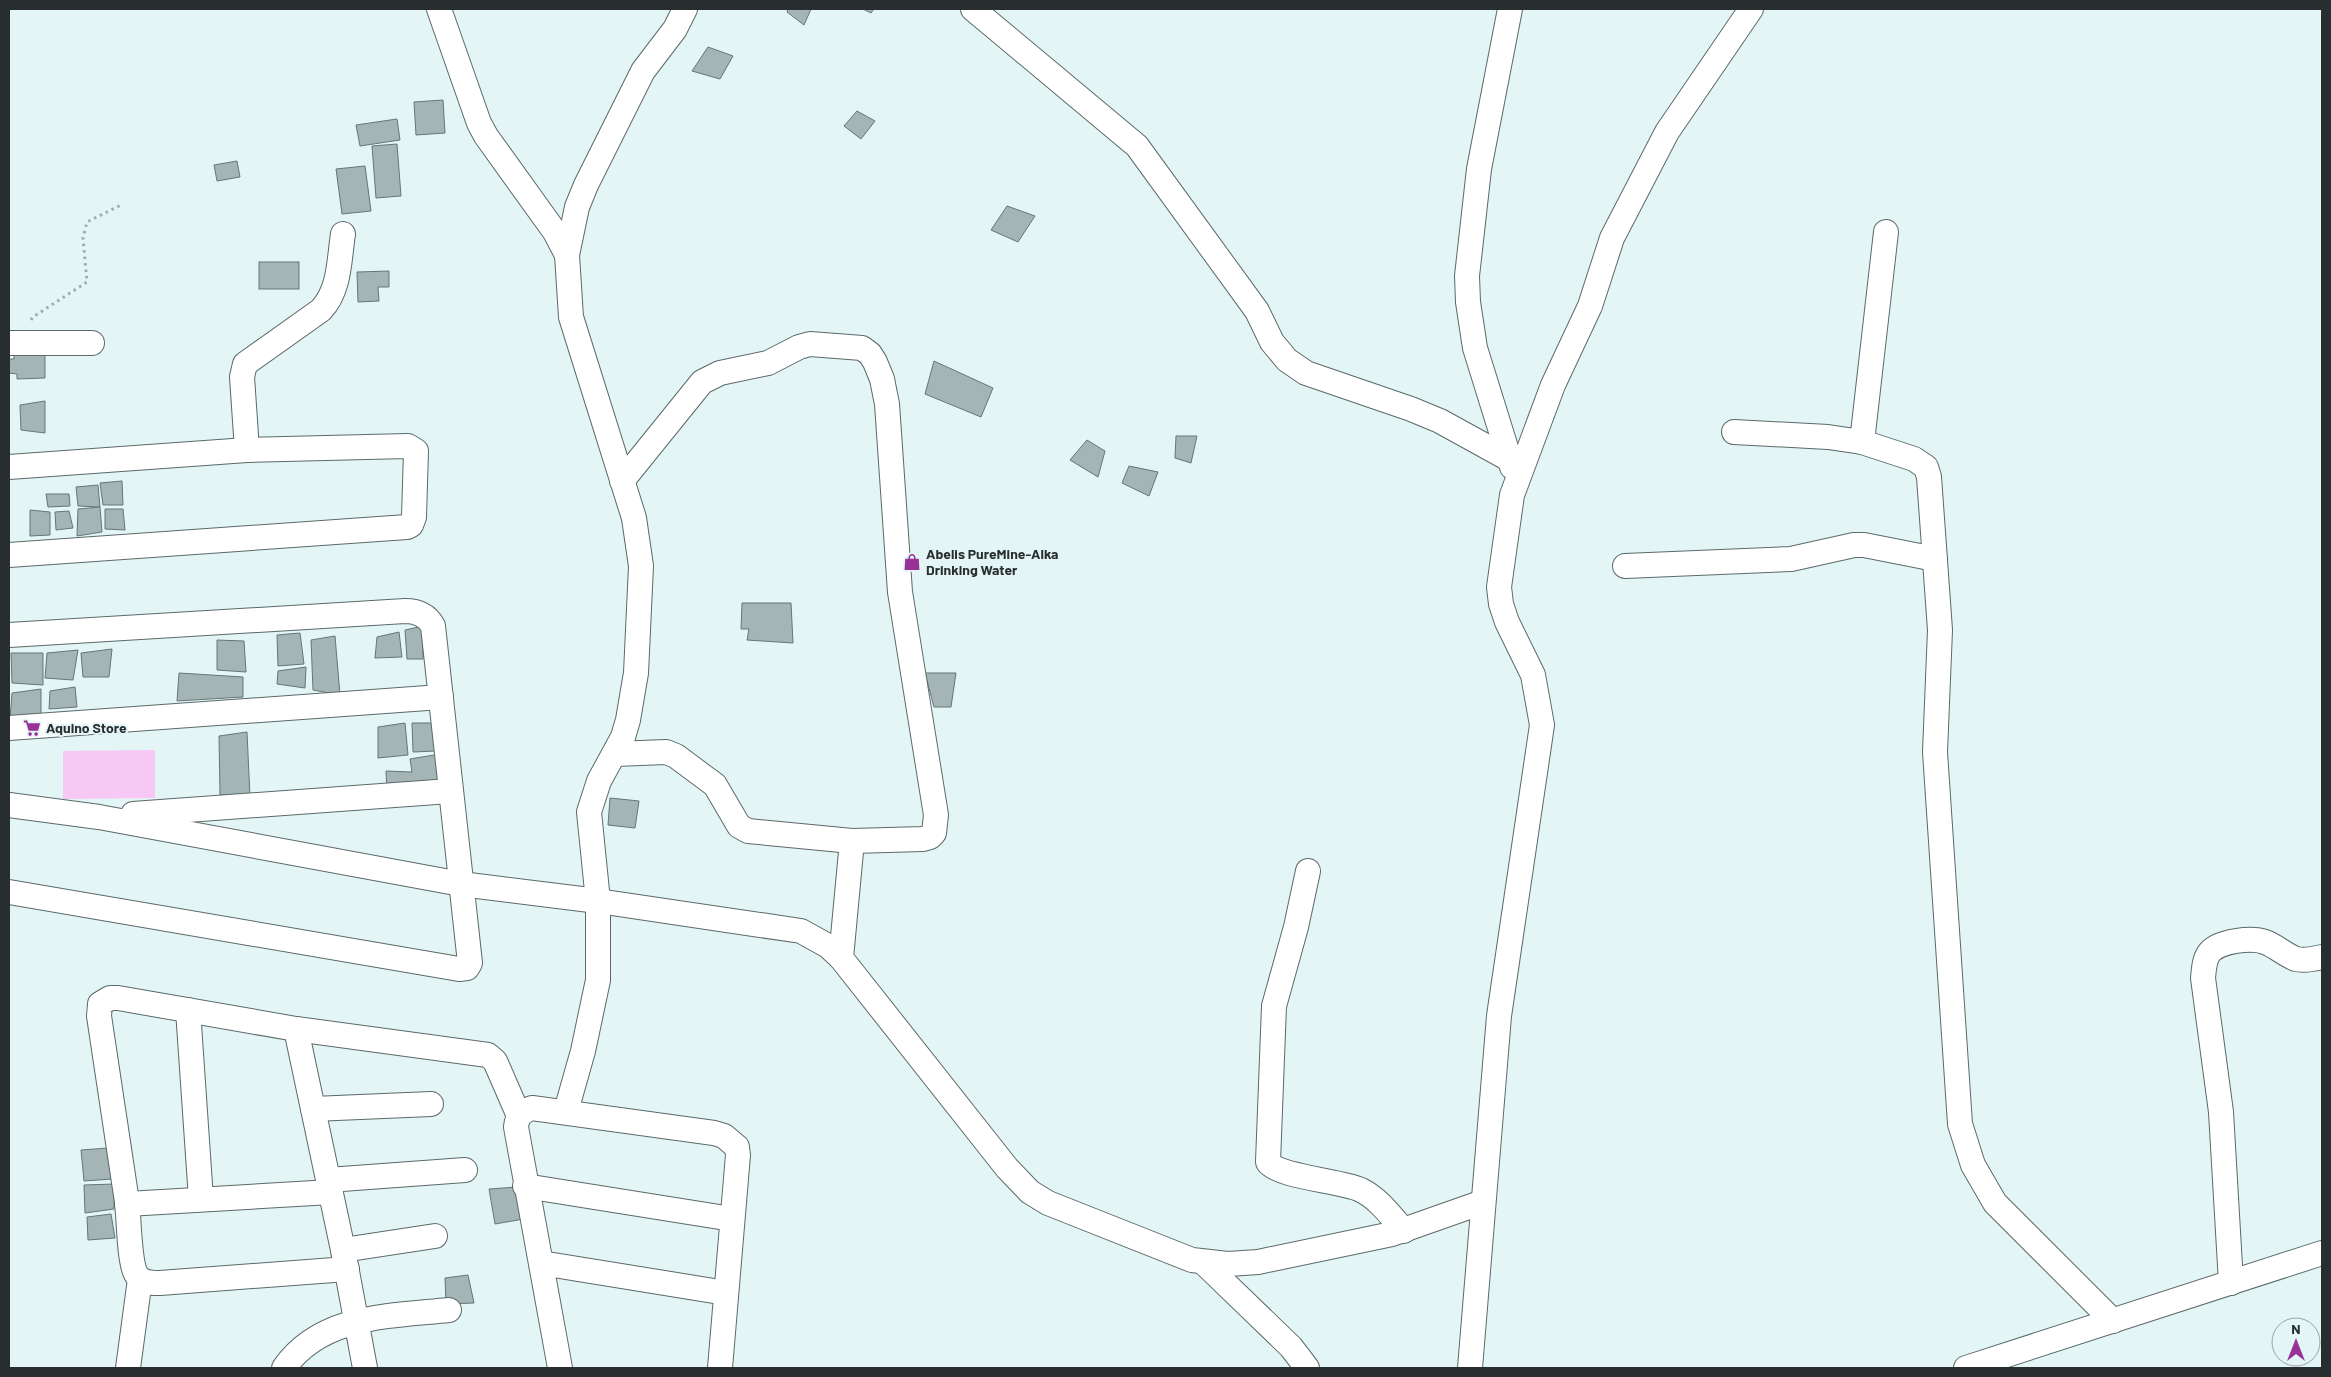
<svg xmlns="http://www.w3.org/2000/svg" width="2331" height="1377" viewBox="0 0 2331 1377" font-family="Barlow,sans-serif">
<rect width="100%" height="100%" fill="#e4f5f6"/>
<path fill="#f7c8f4" d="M 155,750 L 155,798 L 63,799 L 63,751 Z"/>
<g fill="#a5b5b6" stroke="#667575">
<path d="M 788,9 L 811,9 L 804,25 L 787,12 Z"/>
<path d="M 863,9 L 874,9 L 871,13 Z"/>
<path d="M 708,47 L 733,56 L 720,79 L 692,71 Z"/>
<path d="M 443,100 L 445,133 L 416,135 L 414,102 Z"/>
<path d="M 857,111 L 875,121 L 861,139 L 844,126 Z"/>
<path d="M 397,119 L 400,140 L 360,146 L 356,125 Z"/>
<path d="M 397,144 L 401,196 L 376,198 L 372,146 Z"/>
<path d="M 237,161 L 240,177 L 217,181 L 214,165 Z"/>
<path d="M 365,166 L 371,211 L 342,214 L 336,169 Z"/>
<path d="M 1007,206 L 1035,216 L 1018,242 L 991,230 Z"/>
<rect x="259" y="262" width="40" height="27"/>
<path d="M 389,271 L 389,287 L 378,287 L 379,301 L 358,302 L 357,272 Z"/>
<path d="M 45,345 L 45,378 L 17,379 L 17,374 L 9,373 L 9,359 L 14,359 L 14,350 Z"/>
<path d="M 934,361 L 993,388 L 981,417 L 925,394 Z"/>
<path d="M 45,401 L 45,433 L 21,430 L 20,405 Z"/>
<path d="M 1176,436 L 1197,436 L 1191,463 L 1175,458 Z"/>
<path d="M 1087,440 L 1105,451 L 1098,477 L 1070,460 Z"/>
<path d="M 1129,466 L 1158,472 L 1149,496 L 1122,483 Z"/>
<path d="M 122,481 L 123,505 L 103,505 L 100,483 Z"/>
<path d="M 98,485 L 100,507 L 78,506 L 76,487 Z"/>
<path d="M 46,494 L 69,494 L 70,506 L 48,507 Z"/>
<path d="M 100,507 L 102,532 L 77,536 L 78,509 Z"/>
<path d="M 105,509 L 123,509 L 125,530 L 105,529 Z"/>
<path d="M 30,510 L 50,512 L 50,535 L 30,536 Z"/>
<path d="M 69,511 L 73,528 L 56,530 L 55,512 Z"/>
<path d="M 742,603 L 791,603 L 793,643 L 747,640 L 749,629 L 741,629 Z"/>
<path d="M 423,626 L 423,659 L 407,659 L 405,630 Z"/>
<path d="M 399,632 L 402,657 L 375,658 L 377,637 Z"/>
<path d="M 300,633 L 304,664 L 278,666 L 277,635 Z"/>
<path d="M 335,636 L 340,695 L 313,690 L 311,640 Z"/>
<path d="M 217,640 L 244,641 L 246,672 L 217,670 Z"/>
<path d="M 112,649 L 109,677 L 83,677 L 81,653 Z"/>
<path d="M 78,650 L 73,680 L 45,678 L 47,653 Z"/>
<path d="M 11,653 L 43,653 L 43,685 L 12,683 Z"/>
<path d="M 306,667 L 305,688 L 277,684 L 278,671 Z"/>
<path d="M 179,673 L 243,677 L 243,697 L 177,701 Z"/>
<path d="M 925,673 L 956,673 L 951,707 L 934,707 Z"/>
<path d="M 75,687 L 77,707 L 49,709 L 50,691 Z"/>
<path d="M 41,689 L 41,715 L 10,719 L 12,693 Z"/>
<path d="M 405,723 L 408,755 L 378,758 L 378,727 Z"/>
<path d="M 412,723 L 433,723 L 436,751 L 413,752 Z"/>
<path d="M 247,732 L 250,797 L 220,795 L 219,736 Z"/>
<path d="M 440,754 L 442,786 L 387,793 L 386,771 L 412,772 L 410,759 Z"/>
<path d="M 610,798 L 639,801 L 635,828 L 608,825 Z"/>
<path d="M 108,1148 L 113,1179 L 84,1181 L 81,1150 Z"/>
<path d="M 114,1184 L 114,1209 L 85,1213 L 84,1185 Z"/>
<path d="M 517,1187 L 524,1219 L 495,1224 L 489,1189 Z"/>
<path d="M 111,1214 L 115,1238 L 88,1240 L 87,1217 Z"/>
<path d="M 468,1275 L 474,1303 L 446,1304 L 445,1278 Z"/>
</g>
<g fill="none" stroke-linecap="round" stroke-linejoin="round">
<g stroke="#5b696a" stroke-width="26">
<g id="minor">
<path d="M 439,9 L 479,123 L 486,136 L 555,232 L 567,255 L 571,317 L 634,518 L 641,566 L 636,673 L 628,720 L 623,737 L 599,781 L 589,812 L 598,901 L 598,980 L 583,1051 L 566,1111"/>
<path d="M 973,9 L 1137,146 L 1257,311 L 1272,342 L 1287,360 L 1306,373 L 1411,409 L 1440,421 L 1509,459"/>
<path d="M 1510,9 L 1479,169 L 1467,276 L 1468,302 L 1475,348 L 1512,467"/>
<path d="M 567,255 L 577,207 L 586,185 L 643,71 L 675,29 L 685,9"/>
<path d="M 9,343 L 92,343"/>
<path d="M 1734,432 L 1828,437 L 1862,442 L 1914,459 L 1926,467 L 1929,477 L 1940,630 L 1935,752 L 1960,1124 L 1973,1165 L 1995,1203 L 2113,1321"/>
<path d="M 1862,442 L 1886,232"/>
<path d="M 247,450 L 242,377 L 245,364 L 321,310 C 340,290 339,260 343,234"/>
<path d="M 9,467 L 247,450 L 408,446 L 416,451 L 414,517 L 411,525 L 407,527 L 9,555"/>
<path d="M 1625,566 L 1791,559 L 1854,545 L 1864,545 L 1935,559"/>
<path d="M 9,635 L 405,611 C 417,611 427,615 433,626 L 470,963 L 467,968 L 459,969 L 9,892"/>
<path d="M 9,728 L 441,697"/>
<path d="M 615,754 L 666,752 L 676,756 L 715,785 L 739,826 L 748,831 L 852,841 L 923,839 L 930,837 L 934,833 L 936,815 L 900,592 L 887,404 L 882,379 L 875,362 L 870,354 L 862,348 L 810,344 L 799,347 L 768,363 L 720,373 L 702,382 L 622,481"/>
<path d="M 9,805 L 99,817 L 461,884 L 598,901 L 801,931 L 828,946 L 841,958 L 1007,1168 L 1030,1192 L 1048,1203 L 1192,1260 L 1228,1264 L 1258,1262 L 1392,1234 L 1483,1202"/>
<path d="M 133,814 L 450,791"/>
<path d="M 1308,871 L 1296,927 L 1274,1006 L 1268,1162 C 1278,1177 1342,1181 1361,1190 C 1379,1199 1391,1216 1404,1231"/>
<path d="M 841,958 L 852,841"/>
<path d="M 188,1010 L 201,1199"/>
<path d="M 296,1029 L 343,1250 L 365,1368"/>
<path d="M 313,1109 L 431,1104"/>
<path d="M 328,1180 L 465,1170"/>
<path d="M 525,1186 L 732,1219"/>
<path d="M 127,1204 L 331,1192"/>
<path d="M 343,1250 L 435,1236"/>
<path d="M 541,1263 L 726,1293"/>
<path d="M 1204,1263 L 1291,1347 L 1307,1368"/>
<path d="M 347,1269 L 160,1283 C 151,1283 141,1283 136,1274 C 129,1261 129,1219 127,1202 C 118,1140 108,1078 99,1016 L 100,1004 L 110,998 L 118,998 L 296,1029 L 488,1055 L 495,1061 L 519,1116"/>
<path d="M 2231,1283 L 2221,1112 L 2203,978 C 2204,969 2204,959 2210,952 C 2219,941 2252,937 2265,942 C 2276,946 2285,955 2296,959 C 2304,961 2314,959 2322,957"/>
<path d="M 128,1368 L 140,1279"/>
<path d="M 284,1368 C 321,1315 390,1316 449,1310"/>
<path d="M 560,1368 L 516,1127 C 517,1116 522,1111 532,1108 L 714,1133 L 724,1136 L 737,1147 L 738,1155 L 720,1368"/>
<path d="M 1470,1368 L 1499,1016 L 1542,725 L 1533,675 L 1507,622 L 1501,604 L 1499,587 L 1512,495 L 1553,385 L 1590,306 L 1612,238 L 1667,132 L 1751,9"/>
<path d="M 1966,1368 L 2322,1253"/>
</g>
</g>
<path stroke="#a0adae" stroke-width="3" stroke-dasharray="2.5 4" stroke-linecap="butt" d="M 31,320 L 33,317 L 87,282 L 83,238 L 87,222 L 121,205"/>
<use href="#minor" stroke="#fff" stroke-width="24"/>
</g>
<defs>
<g id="shop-bare" transform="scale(1.35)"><path d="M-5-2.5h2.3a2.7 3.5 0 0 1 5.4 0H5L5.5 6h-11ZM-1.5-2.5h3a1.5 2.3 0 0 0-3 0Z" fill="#983297" stroke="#e4f5f6" stroke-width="2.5" paint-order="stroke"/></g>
<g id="supermarket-bare" transform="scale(1.35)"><path d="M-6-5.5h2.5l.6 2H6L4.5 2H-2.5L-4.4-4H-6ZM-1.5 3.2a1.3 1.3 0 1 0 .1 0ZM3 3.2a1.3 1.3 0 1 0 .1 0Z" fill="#983297" stroke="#e4f5f6" stroke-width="2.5" paint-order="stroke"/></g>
</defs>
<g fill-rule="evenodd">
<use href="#shop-bare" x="912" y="562"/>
<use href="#supermarket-bare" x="32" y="728"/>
</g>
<g text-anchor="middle" stroke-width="4" stroke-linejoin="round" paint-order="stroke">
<g font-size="14" font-weight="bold" fill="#282e2f" stroke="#e4f5f6" text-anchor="start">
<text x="926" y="559">Abelis PureMine-Alka<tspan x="926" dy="16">Drinking Water</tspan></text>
<text x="46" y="733">Aquino Store</text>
</g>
</g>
<rect width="2331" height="1377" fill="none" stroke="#282e2f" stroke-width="20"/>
<g transform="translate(2296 1342)"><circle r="24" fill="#e4f5f6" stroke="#99a5a6"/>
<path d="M0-4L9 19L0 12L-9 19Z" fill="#983297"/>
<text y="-8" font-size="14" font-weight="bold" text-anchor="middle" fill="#282e2f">N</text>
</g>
</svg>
